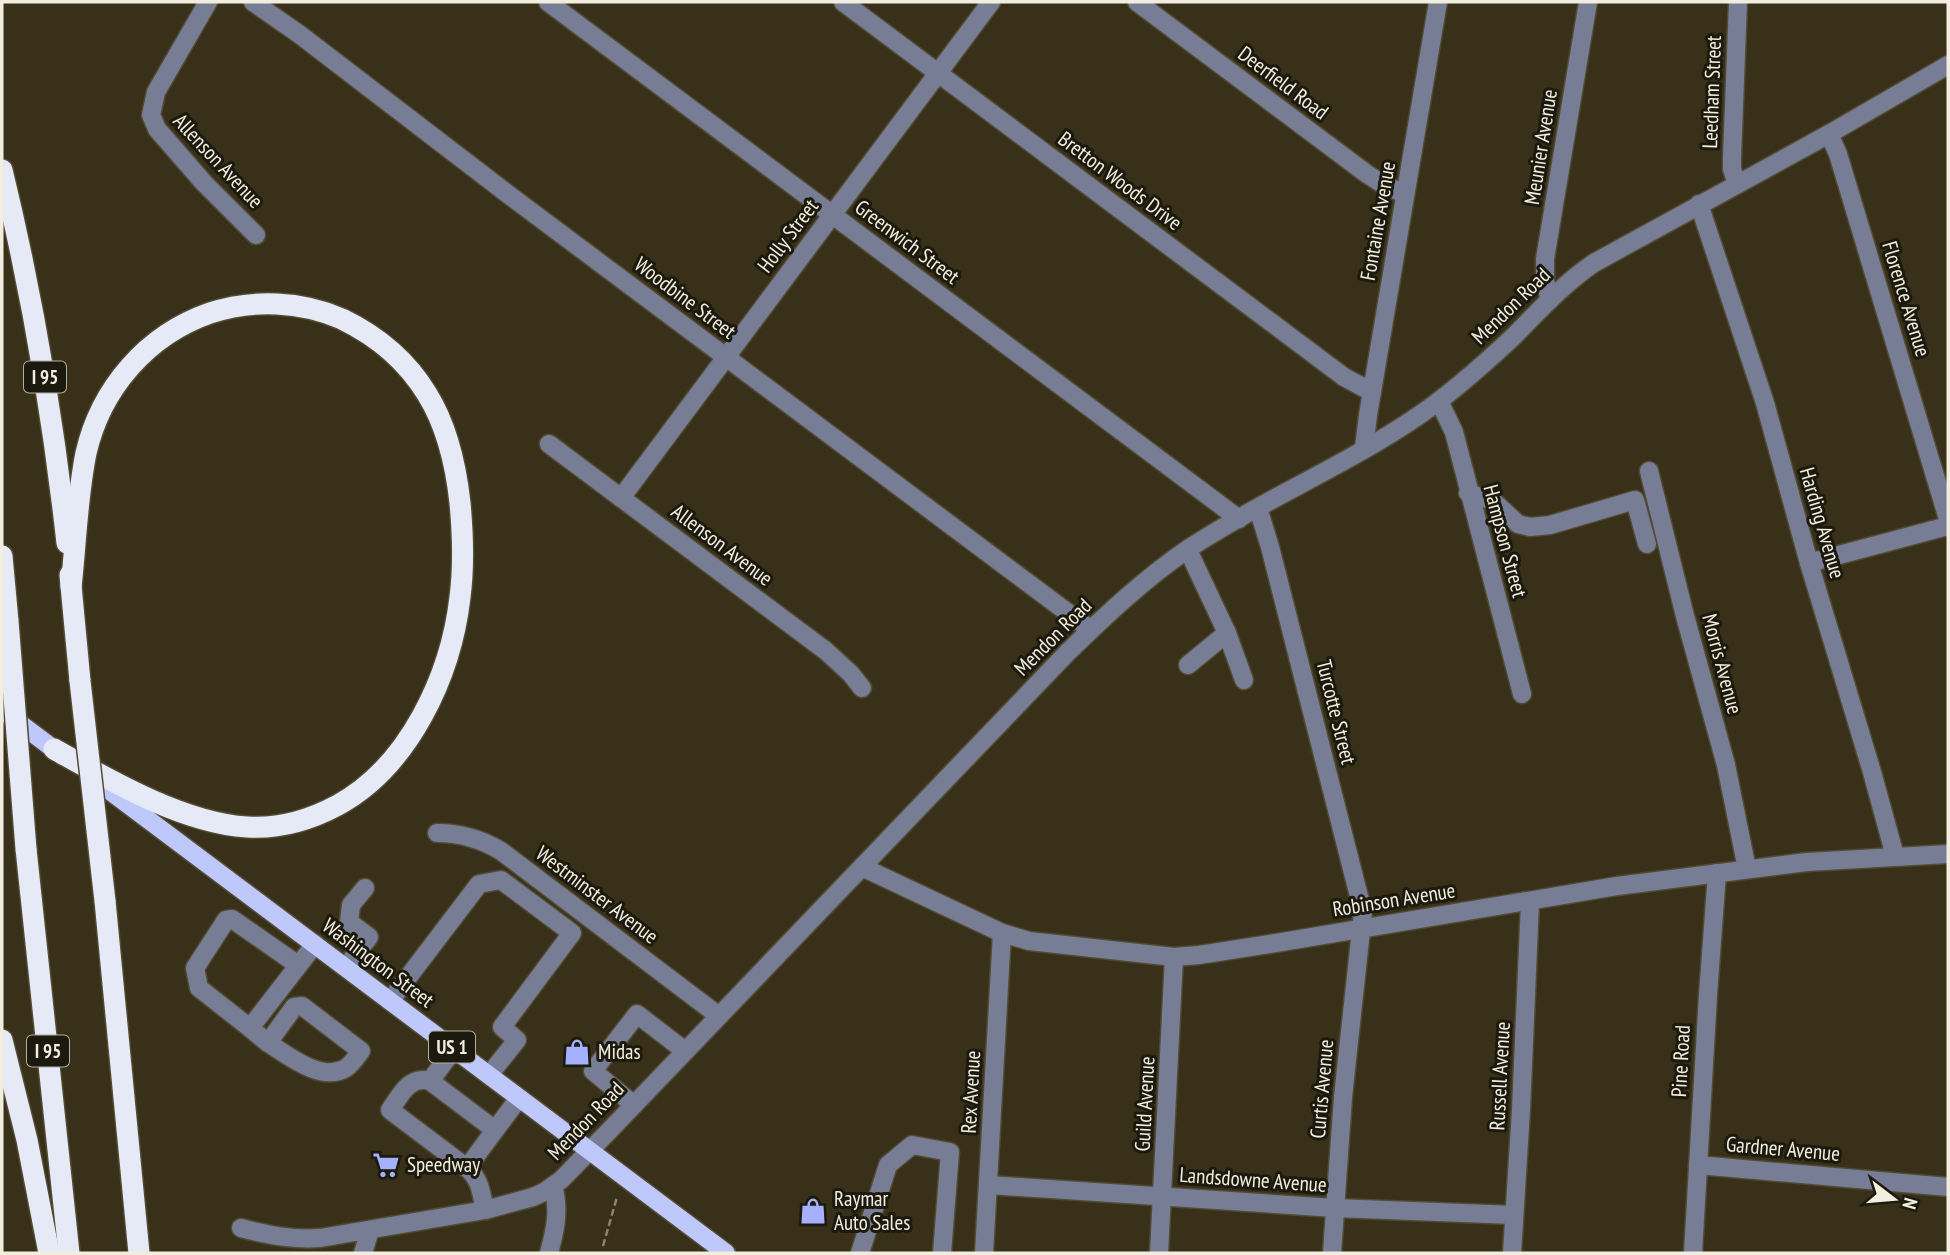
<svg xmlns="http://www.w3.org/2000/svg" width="1950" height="1255" viewBox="0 0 1950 1255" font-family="'PT Sans Narrow',sans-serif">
<rect width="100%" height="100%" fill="#383018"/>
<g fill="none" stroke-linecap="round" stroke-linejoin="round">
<g stroke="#524b34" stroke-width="21">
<g id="minor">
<path d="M 208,2 L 156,92 L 151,115 L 157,129 L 204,183 L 256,235"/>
<path d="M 253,2 L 299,34 L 513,198 L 1091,630"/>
<path d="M 548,2 L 1239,519"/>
<path d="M 843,2 L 1344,377 L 1372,392"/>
<path d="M 1137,2 L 1367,174 L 1384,185 L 1405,194"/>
<path d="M 1829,134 L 1838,154 L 1948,519"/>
<path d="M 1737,184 L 1732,169 L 1732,157 L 1738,2"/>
<path d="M 1699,204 L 1765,403 L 1809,563 L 1872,772 L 1895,856"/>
<path d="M 1550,300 L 1545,281 L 1545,259 L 1588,2"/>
<path d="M 1439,401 L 1454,432 L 1522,694"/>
<path d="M 549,444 L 826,651 L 851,674 L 862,688"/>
<path d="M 1364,448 L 1368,415 L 1438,2"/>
<path d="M 1649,471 L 1685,616 L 1726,765 L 1747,869"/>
<path d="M 1468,493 L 1493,501 L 1518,524 L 1530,527 L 1550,525 L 1635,500 L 1647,544"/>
<path d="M 621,498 L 991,2"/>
<path d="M 1258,508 L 1270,547 L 1363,912 L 1343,1097 L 1332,1253"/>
<path d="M 1188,550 L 1227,633 L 1244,680"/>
<path d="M 1809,563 L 1948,526"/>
<path d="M 1188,665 L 1227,633"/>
<path d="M 437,833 C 460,833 481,839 501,851 L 719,1016"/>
<path d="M 862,867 L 1002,933 L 1029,941 L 1174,957 L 1199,955 L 1276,943 L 1617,886 L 1807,862 L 1948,854"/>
<path d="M 346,967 L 369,937 L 349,922 L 351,905 L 365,888"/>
<path d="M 390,1001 L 479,884 L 501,880 L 572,933 L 502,1027 L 517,1040 L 489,1075"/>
<path d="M 250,1028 L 199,988 L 195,968 L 226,920 L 232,919 L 298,965"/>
<path d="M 268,1043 C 288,1055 321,1083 346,1068 C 352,1064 357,1056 361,1051 L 302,1006 L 294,1007 L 268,1043 L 250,1028 L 315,944"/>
<path d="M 454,1049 L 430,1081 L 495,1130 L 519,1098"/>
<path d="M 430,1081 C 409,1075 400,1096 390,1110 L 467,1168"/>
<path d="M 634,1105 L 593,1071 L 637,1014 L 685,1051"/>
<path d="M 1698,1165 L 1948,1187"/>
<path d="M 989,1185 L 1335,1208 L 1514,1215"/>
<path d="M 485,1210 C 481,1193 481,1180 467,1168 L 495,1130"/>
<path d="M 241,1228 C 268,1235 292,1240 320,1238 L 485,1210 L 533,1197 L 544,1192 L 561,1180 L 608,1132 L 1067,653 C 1105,616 1144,579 1188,549 C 1262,500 1345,466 1418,416 C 1452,393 1482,366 1512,338 C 1538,312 1563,284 1594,263 L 1829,134 L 1948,65"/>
<path d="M 363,1253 L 370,1230"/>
<path d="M 549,1253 C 555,1231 560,1210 553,1186"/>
<path d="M 860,1253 L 888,1165 L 912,1145 L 950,1152 L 942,1253"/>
<path d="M 984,1253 L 1002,933"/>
<path d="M 1159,1253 L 1174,957"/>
<path d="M 1512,1253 L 1521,1110 L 1530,902"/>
<path d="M 1693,1253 L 1708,995 L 1717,873"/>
</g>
</g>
<g stroke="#524b34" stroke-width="21">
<g id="major">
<path d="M 2,710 L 63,756"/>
<path d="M 94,779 L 726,1253"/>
</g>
</g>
<g stroke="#524b34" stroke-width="24">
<g id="highway">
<path d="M 2,170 C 32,293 53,417 67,543"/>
<path d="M 2,556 L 8,621"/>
<path d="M 70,575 L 80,681"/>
<path d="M 54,749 C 109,780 183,823 247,827 C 278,829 310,820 338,805 C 409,766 451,676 460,597 C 464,566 463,535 460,503 C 456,466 447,426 427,394 C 407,361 377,336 342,319 C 301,301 253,299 210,313 C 147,335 101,388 86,453 C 77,497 76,543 71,587"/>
<path d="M 26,849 L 69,1253"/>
<path d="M 105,901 L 139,1253"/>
<path d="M 2,1040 L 27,1140 L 49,1253"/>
</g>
</g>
<path stroke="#89836f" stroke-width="2.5" stroke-dasharray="7 3.5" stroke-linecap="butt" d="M 603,1246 L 617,1197"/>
<use href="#minor" stroke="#787d96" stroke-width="18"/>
<use href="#major" stroke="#bec8fb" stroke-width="18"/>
<use href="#highway" stroke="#e6e9f6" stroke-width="21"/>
<g stroke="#524b34" stroke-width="24" stroke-linecap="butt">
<g id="highway-bridge">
<path d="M 8,621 L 26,849"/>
<path d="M 80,681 L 105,901"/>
</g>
</g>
<use href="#highway-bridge" stroke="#e6e9f6" stroke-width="21"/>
</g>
<defs>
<g id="shop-bare" transform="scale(2.1)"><path d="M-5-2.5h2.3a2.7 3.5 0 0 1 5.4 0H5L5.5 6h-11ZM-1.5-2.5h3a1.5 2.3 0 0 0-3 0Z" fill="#a5b1fc" stroke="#1c190e" stroke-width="2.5" paint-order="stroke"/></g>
<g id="supermarket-bare" transform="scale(2.1)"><path d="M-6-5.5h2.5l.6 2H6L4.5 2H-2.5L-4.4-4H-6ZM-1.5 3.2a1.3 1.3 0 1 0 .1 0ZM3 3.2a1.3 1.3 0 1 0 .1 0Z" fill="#a5b1fc" stroke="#1c190e" stroke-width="2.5" paint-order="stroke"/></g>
</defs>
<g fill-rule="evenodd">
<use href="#shop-bare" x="577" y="1052"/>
<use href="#supermarket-bare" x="386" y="1165"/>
<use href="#shop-bare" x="813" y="1211"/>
</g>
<g text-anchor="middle" stroke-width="6" stroke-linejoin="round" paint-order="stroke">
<g fill="#1c190e" stroke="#b2aea0" stroke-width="2">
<rect x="24" y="361.5" width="42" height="31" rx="5"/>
<rect x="429" y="1031.5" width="46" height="31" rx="5"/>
<rect x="27" y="1035.5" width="42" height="31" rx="5"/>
</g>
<g font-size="19" font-weight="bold" fill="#f2eedf">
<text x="45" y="384">I 95</text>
<text x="452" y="1054">US 1</text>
<text x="48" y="1058">I 95</text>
</g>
<g font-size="21" fill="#f2eedf" stroke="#1c190e">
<text transform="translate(1283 83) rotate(37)" y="7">Deerfield Road</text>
<text transform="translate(1712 92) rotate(-88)" y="7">Leedham Street</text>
<text transform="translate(1541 147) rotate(-81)" y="7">Meunier Avenue</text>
<text transform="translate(218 161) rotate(47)" y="7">Allenson Avenue</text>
<text transform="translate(1120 181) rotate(37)" y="7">Bretton Woods Drive</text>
<text transform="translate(1378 221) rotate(-80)" y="7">Fontaine Avenue</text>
<text transform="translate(788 236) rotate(-53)" y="7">Holly Street</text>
<text transform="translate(907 242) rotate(37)" y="7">Greenwich Street</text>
<text transform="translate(685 298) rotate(37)" y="7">Woodbine Street</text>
<text transform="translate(1906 299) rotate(73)" y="7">Florence Avenue</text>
<text transform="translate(1511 306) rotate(-44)" y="7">Mendon Road</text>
<text transform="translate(1822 523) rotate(74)" y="7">Harding Avenue</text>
<text transform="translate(1505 541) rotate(75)" y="7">Hampson Street</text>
<text transform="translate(722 545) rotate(37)" y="7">Allenson Avenue</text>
<text transform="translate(1053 637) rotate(-45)" y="7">Mendon Road</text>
<text transform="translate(1722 664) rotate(75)" y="7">Morris Avenue</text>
<text transform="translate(1336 712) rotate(76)" y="7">Turcotte Street</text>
<text transform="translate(597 895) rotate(37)" y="7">Westminster Avenue</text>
<text transform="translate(1394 900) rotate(-9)" y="7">Robinson Avenue</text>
<text transform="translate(378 963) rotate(37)" y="7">Washington Street</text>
<text transform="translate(1681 1061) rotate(-87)" y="7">Pine Road</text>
<text transform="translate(1500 1076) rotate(-87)" y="7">Russell Avenue</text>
<text transform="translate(1322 1089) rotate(-85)" y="7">Curtis Avenue</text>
<text transform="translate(971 1092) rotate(-87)" y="7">Rex Avenue</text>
<text transform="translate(1145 1104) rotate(-87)" y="7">Guild Avenue</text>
<text transform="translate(586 1121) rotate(-46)" y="7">Mendon Road</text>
<text transform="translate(1783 1149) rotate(5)" y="7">Gardner Avenue</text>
<text transform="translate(1253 1180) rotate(4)" y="7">Landsdowne Avenue</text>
</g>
<g font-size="21" fill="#f2eedf" stroke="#1c190e" text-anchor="start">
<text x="598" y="1059">Midas</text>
<text x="407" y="1172">Speedway</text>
<text x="834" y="1206">Raymar<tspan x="834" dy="24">Auto Sales</tspan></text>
</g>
</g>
<rect width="1950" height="1255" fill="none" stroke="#f2eedf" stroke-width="7"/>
<g transform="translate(1894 1199) rotate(106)" stroke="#1c190e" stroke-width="5" paint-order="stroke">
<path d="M0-5L12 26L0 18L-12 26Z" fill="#f2eedf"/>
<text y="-10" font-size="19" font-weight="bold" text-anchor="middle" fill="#f2eedf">N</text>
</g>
</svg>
